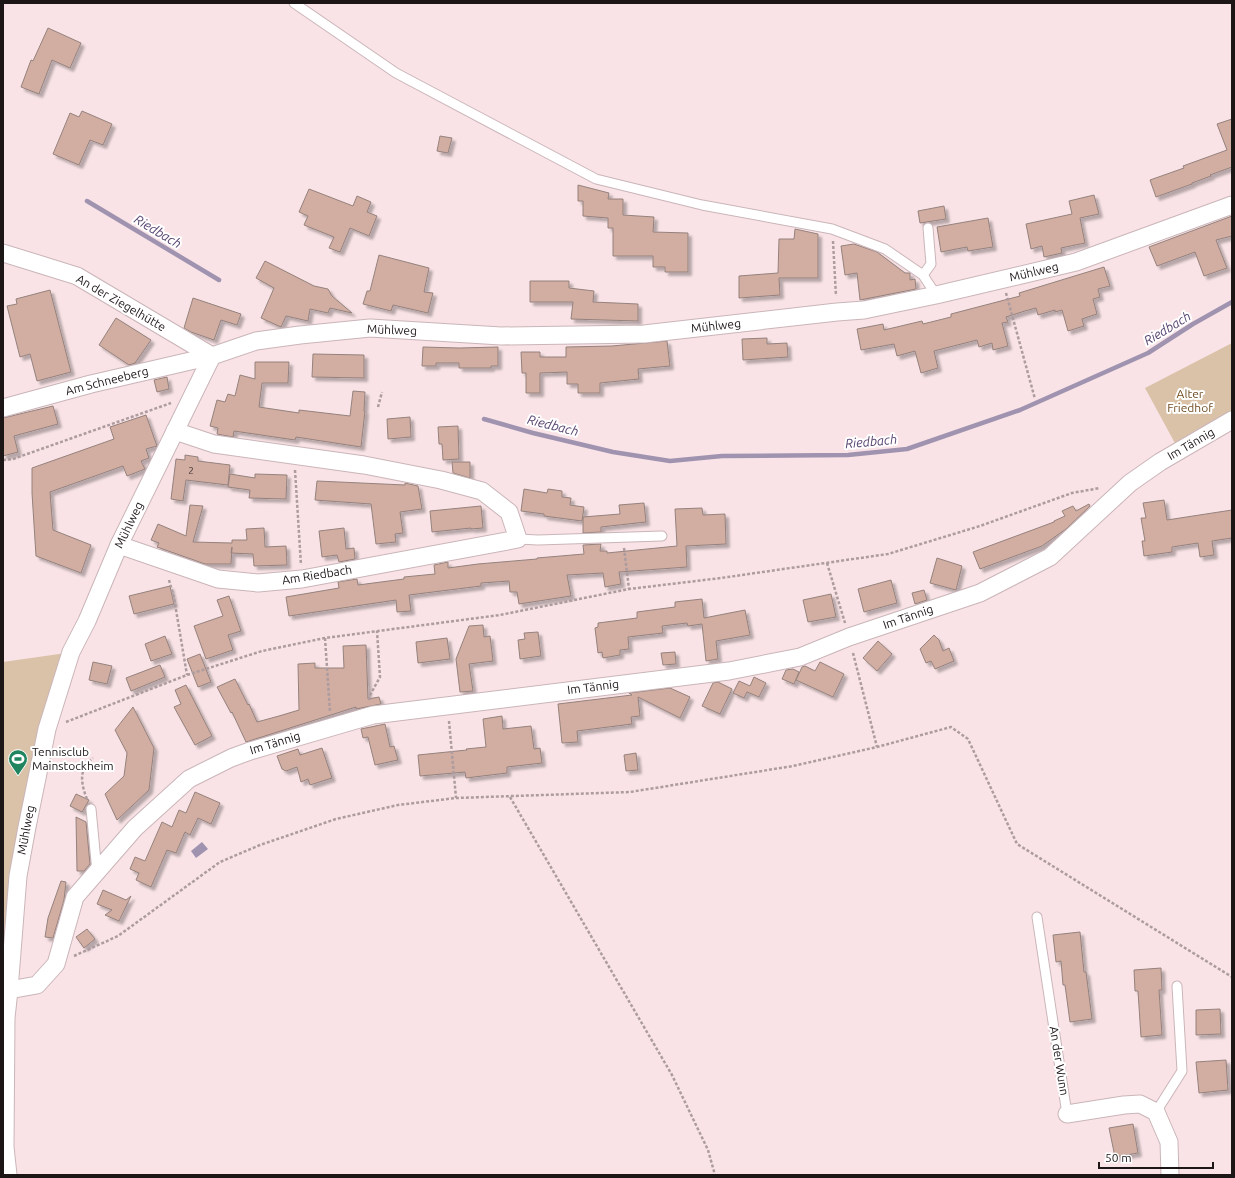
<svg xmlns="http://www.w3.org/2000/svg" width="1235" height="1178" viewBox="0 0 1235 1178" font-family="Ubuntu,sans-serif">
<defs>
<filter id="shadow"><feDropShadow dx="3.5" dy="3.5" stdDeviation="1" flood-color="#0004"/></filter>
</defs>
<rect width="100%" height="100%" fill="#f9e3e6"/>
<g fill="#dac2a9">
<path d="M 1232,343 L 1232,413 L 1176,445 L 1145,388 Z"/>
<path d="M 66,653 L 3,979 L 3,662 Z"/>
</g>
<path fill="#9f93b0" d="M 202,842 L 208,849 L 196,858 L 191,851 Z"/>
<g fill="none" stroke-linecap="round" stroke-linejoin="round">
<g stroke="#9f93b0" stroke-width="4.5">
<path d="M 87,201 L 219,280"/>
<path d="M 484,419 L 533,433 L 613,452 L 670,461 L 722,456 L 848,455 L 907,449 L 1020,410 L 1148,353 L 1193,324 L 1232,302"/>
</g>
</g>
<g fill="#d1ada2" stroke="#95827d" filter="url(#shadow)">
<path d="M 48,28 L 81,43 L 70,68 L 52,60 L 39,94 L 21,87 L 31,60 L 33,61 Z"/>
<path d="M 82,111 L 112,124 L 103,145 L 90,140 L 79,165 L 53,154 L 70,113 L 79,117 Z"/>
<path d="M 1232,119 L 1232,167 L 1210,175 L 1211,176 L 1192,183 L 1192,184 L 1156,197 L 1150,180 L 1184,168 L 1183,166 L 1227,150 L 1217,124 Z"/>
<path d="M 440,136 L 452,138 L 448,153 L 437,151 Z"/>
<path d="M 578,185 L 609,193 L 608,199 L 623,199 L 623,215 L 654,217 L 653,232 L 688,233 L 688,272 L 665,272 L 665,267 L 653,267 L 653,256 L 613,256 L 613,228 L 608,228 L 608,218 L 583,216 L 583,201 L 578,201 Z"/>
<path d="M 309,189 L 353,206 L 357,196 L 371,202 L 367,212 L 377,216 L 369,236 L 350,228 L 340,252 L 329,248 L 334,237 L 304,225 L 308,216 L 299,212 Z"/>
<path d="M 1094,195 L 1099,214 L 1080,218 L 1085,243 L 1061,248 L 1062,253 L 1044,257 L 1042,246 L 1031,249 L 1026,224 L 1072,214 L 1069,201 Z"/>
<path d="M 944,206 L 946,219 L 920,223 L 918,211 Z"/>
<path d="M 1232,216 L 1232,236 L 1216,240 L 1227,268 L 1204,276 L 1195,252 L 1157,266 L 1149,247 Z"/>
<path d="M 988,218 L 993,247 L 968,251 L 967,247 L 941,252 L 937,227 Z"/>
<path d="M 795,229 L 818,234 L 818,278 L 779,278 L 780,295 L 739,298 L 739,276 L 778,273 L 779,239 L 794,239 Z"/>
<path d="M 854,244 L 877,252 L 905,273 L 910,273 L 910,280 L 915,279 L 916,289 L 860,300 L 857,273 L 845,275 L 841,246 Z"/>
<path d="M 379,255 L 429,268 L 424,292 L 433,293 L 428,313 L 393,305 L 391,311 L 363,304 L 367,291 L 370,291 Z"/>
<path d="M 265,261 L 314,286 L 328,289 L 332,296 L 352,313 L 330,308 L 328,313 L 310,309 L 308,321 L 286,316 L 281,327 L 261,318 L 274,288 L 256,278 Z"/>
<path d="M 1104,267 L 1110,286 L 1098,289 L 1100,297 L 1093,299 L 1097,314 L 1082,319 L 1084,326 L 1068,331 L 1062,310 L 1055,312 L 1055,310 L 1038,315 L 1036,308 L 1025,311 L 1006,317 L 1008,322 L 1002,323 L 1008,346 L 993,350 L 992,343 L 979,347 L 977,340 L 934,351 L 938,368 L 921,373 L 915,351 L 897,356 L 894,344 L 861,350 L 857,329 L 883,324 L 884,330 L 922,321 L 923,324 L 951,317 L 951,314 L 1020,296 L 1019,293 Z"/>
<path d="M 530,281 L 569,281 L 569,288 L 594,291 L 593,302 L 638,304 L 638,321 L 571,319 L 573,302 L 530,302 Z"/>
<path d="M 50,290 L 71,372 L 37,381 L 30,354 L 20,357 L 7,306 L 17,304 L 16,299 Z"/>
<path d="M 193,298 L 241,314 L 237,325 L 221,320 L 214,340 L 191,332 L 184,328 Z"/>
<path d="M 116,318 L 151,340 L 135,363 L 129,365 L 99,345 Z"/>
<path d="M 767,338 L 767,344 L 787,343 L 788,357 L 743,360 L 742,339 Z"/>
<path d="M 667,341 L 670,366 L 638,369 L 639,379 L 600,383 L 600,393 L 578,393 L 578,384 L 567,384 L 567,372 L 540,373 L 540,393 L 526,393 L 526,373 L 522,373 L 521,352 L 540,352 L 540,357 L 566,357 L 566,347 L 612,346 Z"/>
<path d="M 423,347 L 459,348 L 498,347 L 498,366 L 491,366 L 491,368 L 459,368 L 459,363 L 436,363 L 436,366 L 422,366 Z"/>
<path d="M 313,354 L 364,355 L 364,378 L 312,377 Z"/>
<path d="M 255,362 L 289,362 L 288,383 L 262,383 L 259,407 L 299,413 L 299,410 L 350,416 L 353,391 L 365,392 L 364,411 L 365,411 L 361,447 L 296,437 L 295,440 L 234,431 L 233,437 L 217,434 L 218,428 L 210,426 L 217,400 L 225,402 L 228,394 L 235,396 L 240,375 L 255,379 Z"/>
<path d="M 167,377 L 169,389 L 157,392 L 154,380 Z"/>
<path d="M 53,406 L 58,424 L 14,436 L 18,452 L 3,456 L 3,418 Z"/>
<path d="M 146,415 L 157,446 L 146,449 L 149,458 L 141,461 L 145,469 L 127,476 L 123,466 L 50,492 L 53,530 L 91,545 L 81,573 L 36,556 L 32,493 L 32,468 L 114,439 L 110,427 Z"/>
<path d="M 410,417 L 411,437 L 388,439 L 387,419 Z"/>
<path d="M 458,426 L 459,459 L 443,460 L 442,444 L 439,444 L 438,427 Z"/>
<path d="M 185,455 L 198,457 L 198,461 L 230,465 L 228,485 L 186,480 L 183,501 L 171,499 L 176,459 L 185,460 Z"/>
<path d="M 452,462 L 470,462 L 470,478 L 453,473 Z"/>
<path d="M 230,474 L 255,478 L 255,474 L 287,475 L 286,499 L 249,498 L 250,490 L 228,487 Z"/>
<path d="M 317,481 L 405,485 L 405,483 L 418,486 L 422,509 L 400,512 L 403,533 L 395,534 L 396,542 L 376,544 L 371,504 L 315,500 Z"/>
<path d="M 524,489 L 547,493 L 548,489 L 562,491 L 562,497 L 571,498 L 570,505 L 584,507 L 582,521 L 544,516 L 544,514 L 521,511 Z"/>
<path d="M 1164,500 L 1167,520 L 1232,510 L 1232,538 L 1212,541 L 1214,555 L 1200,557 L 1198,543 L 1172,547 L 1172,552 L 1144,556 L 1142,541 L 1145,541 L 1141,518 L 1146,518 L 1143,503 Z"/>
<path d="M 644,503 L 646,522 L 601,527 L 601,532 L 583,533 L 583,517 L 620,514 L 619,505 Z"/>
<path d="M 1089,504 L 1090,506 L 1066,529 L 1042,546 L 980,569 L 973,552 L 1054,522 L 1054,521 L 1065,516 L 1062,511 L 1073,506 L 1076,511 Z"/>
<path d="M 190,505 L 203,506 L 193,542 L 232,543 L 232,540 L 247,540 L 246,529 L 264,528 L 265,547 L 286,546 L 287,565 L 254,566 L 253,554 L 231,553 L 232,547 L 231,564 L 205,564 L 157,547 L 159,543 L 151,540 L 158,524 L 186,536 Z"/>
<path d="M 481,506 L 483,528 L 471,529 L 471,528 L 432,532 L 430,511 Z"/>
<path d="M 702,508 L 703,515 L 725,514 L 726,544 L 686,546 L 687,567 L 619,572 L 621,584 L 605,587 L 603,573 L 567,575 L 571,596 L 519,604 L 517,592 L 510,592 L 509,581 L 481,583 L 481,586 L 409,595 L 411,611 L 397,612 L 396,600 L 289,616 L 286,597 L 339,588 L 338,582 L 357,579 L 358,585 L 404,579 L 404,577 L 435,574 L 434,565 L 448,562 L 448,568 L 478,564 L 537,559 L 537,558 L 584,554 L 583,545 L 601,544 L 600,551 L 607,551 L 607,553 L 677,546 L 675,509 Z"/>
<path d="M 344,528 L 346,549 L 354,548 L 355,559 L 339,562 L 337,555 L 322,557 L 319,531 Z"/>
<path d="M 937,558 L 962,566 L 956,590 L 930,583 Z"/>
<path d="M 891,580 L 897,603 L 864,612 L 858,589 Z"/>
<path d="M 170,586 L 174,604 L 134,614 L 129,596 Z"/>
<path d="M 924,590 L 927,600 L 915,604 L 912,593 Z"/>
<path d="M 831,594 L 836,617 L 808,622 L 803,600 Z"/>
<path d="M 229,596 L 241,631 L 228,635 L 233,650 L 206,659 L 194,626 L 223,616 L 217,600 Z"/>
<path d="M 702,599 L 704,618 L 745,610 L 750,635 L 716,641 L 718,659 L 706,661 L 702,624 L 688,626 L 687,623 L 662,626 L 663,633 L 628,637 L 629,649 L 620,650 L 620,655 L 603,658 L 602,652 L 598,653 L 595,628 L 598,627 L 598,623 L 637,618 L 637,612 L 675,607 L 675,602 Z"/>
<path d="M 483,625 L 484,637 L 490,636 L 493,661 L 469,664 L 473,691 L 460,692 L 456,659 L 469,626 Z"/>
<path d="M 538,632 L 541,656 L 520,659 L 518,640 L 525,639 L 524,633 Z"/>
<path d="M 934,635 L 939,640 L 943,651 L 949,648 L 954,661 L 935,669 L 931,661 L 926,663 L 920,649 Z"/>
<path d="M 165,636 L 172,654 L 151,661 L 145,644 Z"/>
<path d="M 447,638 L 450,659 L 418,663 L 416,642 Z"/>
<path d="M 878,641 L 892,654 L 877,671 L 863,658 Z"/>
<path d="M 366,645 L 368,699 L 379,697 L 381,704 L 356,709 L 356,707 L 246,742 L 232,712 L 231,713 L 217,687 L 235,679 L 248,705 L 249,704 L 257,722 L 279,716 L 299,710 L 298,664 L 315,663 L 315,668 L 344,668 L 343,646 Z"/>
<path d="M 675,652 L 676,664 L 663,665 L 661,653 Z"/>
<path d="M 200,654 L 211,682 L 198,687 L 187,659 Z"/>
<path d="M 93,662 L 112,666 L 107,684 L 89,680 Z"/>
<path d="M 820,662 L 844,674 L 833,697 L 796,680 L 802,667 L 805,666 L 815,671 Z"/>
<path d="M 160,665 L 165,677 L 131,691 L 126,678 Z"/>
<path d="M 793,669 L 799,672 L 794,684 L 782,679 L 786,670 Z"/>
<path d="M 754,677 L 766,683 L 759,697 L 747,692 L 744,698 L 733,693 L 739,681 L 750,686 Z"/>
<path d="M 718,682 L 732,689 L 720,714 L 702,706 L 713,683 Z"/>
<path d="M 186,685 L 212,736 L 195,745 L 174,707 L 181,704 L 175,690 Z"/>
<path d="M 670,688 L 690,697 L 680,718 L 638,697 L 640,716 L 631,717 L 632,724 L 577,731 L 578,742 L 562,743 L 558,704 L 632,695 L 629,693 Z"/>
<path d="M 133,707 L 154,748 L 149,790 L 117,820 L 105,794 L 124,776 L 127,753 L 115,730 Z"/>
<path d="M 502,716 L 503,729 L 531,726 L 534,749 L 540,748 L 542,763 L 507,767 L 507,773 L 466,778 L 465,772 L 420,776 L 418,755 L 467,750 L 466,749 L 486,747 L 483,719 Z"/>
<path d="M 385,724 L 390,747 L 394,746 L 398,760 L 375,765 L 368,737 L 363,738 L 361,729 Z"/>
<path d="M 322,748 L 332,778 L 310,785 L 308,779 L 301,782 L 297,767 L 286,771 L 282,769 L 277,756 L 298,749 L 300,755 Z"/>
<path d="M 636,753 L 638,770 L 626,771 L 624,755 Z"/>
<path d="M 195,792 L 220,803 L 211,824 L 198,818 L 190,835 L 185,832 L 176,853 L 167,850 L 151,887 L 136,880 L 139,873 L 130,869 L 135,857 L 145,861 L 162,822 L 172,827 L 179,810 L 186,813 Z"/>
<path d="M 76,794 L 89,800 L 82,812 L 70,806 Z"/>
<path d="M 76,817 L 86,822 L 90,864 L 84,871 L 77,871 Z"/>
<path d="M 61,881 L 66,882 L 64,900 L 53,938 L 45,937 L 48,918 Z"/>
<path d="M 103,890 L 126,900 L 131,896 L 119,921 L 105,915 L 112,910 L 97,904 Z"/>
<path d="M 87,929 L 95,939 L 84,948 L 76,937 Z"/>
<path d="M 1080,932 L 1084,972 L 1086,972 L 1092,1019 L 1070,1022 L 1065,985 L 1063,985 L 1061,961 L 1056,962 L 1053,935 Z"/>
<path d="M 1161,968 L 1162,990 L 1159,990 L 1162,1035 L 1141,1037 L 1138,991 L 1135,991 L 1134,970 Z"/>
<path d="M 1220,1009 L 1221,1034 L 1196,1035 L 1196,1010 Z"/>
<path d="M 1226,1060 L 1228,1090 L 1199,1093 L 1196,1062 Z"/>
<path d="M 1133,1124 L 1138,1153 L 1115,1157 L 1109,1128 Z"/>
</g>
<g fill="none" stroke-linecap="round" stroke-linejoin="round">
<g stroke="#cab5b9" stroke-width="11">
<g id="lane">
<path d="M 294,3 L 396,73 L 596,179 L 702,205 L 832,229 L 885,249 L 923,275 L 936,295"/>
<path d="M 923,275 L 931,264 L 928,228"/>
<path d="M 518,539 L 538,540 L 662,536"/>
<path d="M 91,809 L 97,872"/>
<path d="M 1037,917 L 1067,1114"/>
<path d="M 1156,1112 L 1182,1071 L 1177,986"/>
</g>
</g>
<g stroke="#cab5b9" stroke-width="19">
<g id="street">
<path d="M 3,253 L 77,276 L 212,356"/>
<path d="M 3,408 L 91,384 L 212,356 L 256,341 L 300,335 L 370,328 L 501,336 L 644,334 L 837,312 L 864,310 L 936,295 L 1076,262 L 1232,205"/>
<path d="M 119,545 L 218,579 L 258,583 L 302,579 L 518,539 L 509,512 L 482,491 L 441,480 L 364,465 L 214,444 L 175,431"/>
<path d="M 9,990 L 37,985 L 56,964 L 75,897 L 135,828 L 189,779 L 231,758 L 250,751 L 373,715 L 729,671 L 800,657 L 849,637 L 980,593 L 1050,557 L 1130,483 L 1160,462 L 1232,420"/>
<path d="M 1067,1114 L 1124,1105 L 1140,1104 L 1156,1112 L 1169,1142 L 1170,1175"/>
<path d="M 8,1175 L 5,1147 L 6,1018 L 9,990 L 18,876 L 27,827 L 47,729 L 71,652 L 87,621 L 119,545 L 212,356"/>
</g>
</g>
<g stroke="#ad9c9f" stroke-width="2.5" stroke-dasharray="3 2" stroke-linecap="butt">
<path d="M 833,241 L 836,296"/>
<path d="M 1006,293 L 1035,399"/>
<path d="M 378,407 L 382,392"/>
<path d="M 3,460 L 13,459 L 171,403"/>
<path d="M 295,470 L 301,565"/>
<path d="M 624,548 L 629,589"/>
<path d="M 827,563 L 845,623"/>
<path d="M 169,580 L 174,598 L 187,675"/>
<path d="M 325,638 L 330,712"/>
<path d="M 853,653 L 877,747"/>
<path d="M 370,700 L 369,697 L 380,677 L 377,631"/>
<path d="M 449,721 L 456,798"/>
<path d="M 66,722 L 187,675 L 262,651 L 325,638 L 500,615 L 629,589 L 721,578 L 888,554 L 980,526 L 1072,493 L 1100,488"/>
<path d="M 510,797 L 672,1075 L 708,1150 L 715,1175"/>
<path d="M 87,799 C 81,784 78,769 93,758"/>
<path d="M 74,956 L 118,936 L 220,862 L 260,845 L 336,819 L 398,805 L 456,798 L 630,792 L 793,766 L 877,747 L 951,727 L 968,739 L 1017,844 L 1232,977"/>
</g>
<use href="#lane" stroke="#fff" stroke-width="9"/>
<use href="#street" stroke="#fff" stroke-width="17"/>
</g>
<defs>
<g id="stadium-pin" transform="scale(1)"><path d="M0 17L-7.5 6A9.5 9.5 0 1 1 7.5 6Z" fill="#20845e" stroke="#fff"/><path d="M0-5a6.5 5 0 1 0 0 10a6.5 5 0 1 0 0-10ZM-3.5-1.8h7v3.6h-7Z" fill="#fff"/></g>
</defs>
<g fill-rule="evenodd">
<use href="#stadium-pin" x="18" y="759"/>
</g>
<g text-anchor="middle" stroke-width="4" stroke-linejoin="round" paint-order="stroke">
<g font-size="10" fill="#4a3c3a">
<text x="191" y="474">2</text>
</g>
<g font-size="12" fill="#1d1617" stroke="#fff">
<text transform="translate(1034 272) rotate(-13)" y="4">Mühlweg</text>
<text transform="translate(121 303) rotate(30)" y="4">An der Ziegelhütte</text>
<text transform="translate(716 326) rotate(-6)" y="4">Mühlweg</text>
<text transform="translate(392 330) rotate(2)" y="4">Mühlweg</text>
<text transform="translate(107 381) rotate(-14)" y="4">Am Schneeberg</text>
<text transform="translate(1191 444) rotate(-30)" y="4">Im Tännig</text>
<text transform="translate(129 525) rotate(-64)" y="4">Mühlweg</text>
<text transform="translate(317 575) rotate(-9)" y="4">Am Riedbach</text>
<text transform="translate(908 617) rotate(-19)" y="4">Im Tännig</text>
<text transform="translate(593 687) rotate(-7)" y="4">Im Tännig</text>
<text transform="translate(275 743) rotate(-17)" y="4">Im Tännig</text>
<text transform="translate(26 830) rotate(-79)" y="4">Mühlweg</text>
<text transform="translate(1059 1061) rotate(81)" y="4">An der Wunn</text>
</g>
<g font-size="12" fill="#704d23" stroke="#fff">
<text x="1190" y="398">Alter<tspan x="1190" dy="14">Friedhof</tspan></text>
</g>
<g font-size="12" fill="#1d1617" stroke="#fff" text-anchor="start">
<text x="32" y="756">Tennisclub<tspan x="32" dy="14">Mainstockheim</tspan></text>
</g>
<g font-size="13" font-style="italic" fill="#594571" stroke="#fff">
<text transform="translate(158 231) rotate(31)" y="5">Riedbach</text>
<text transform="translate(1167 328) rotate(-31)" y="5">Riedbach</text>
<text transform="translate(553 425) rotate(14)" y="5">Riedbach</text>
<text transform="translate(871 441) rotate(-5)" y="5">Riedbach</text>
</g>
</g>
<rect width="1235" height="1178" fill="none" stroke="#1d1617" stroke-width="8"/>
<path d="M1099 1162v6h114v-6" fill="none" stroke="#1d1617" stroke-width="2"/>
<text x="1105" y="1162" font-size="12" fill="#1d1617" stroke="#ffffff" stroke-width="3" paint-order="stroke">50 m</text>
</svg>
